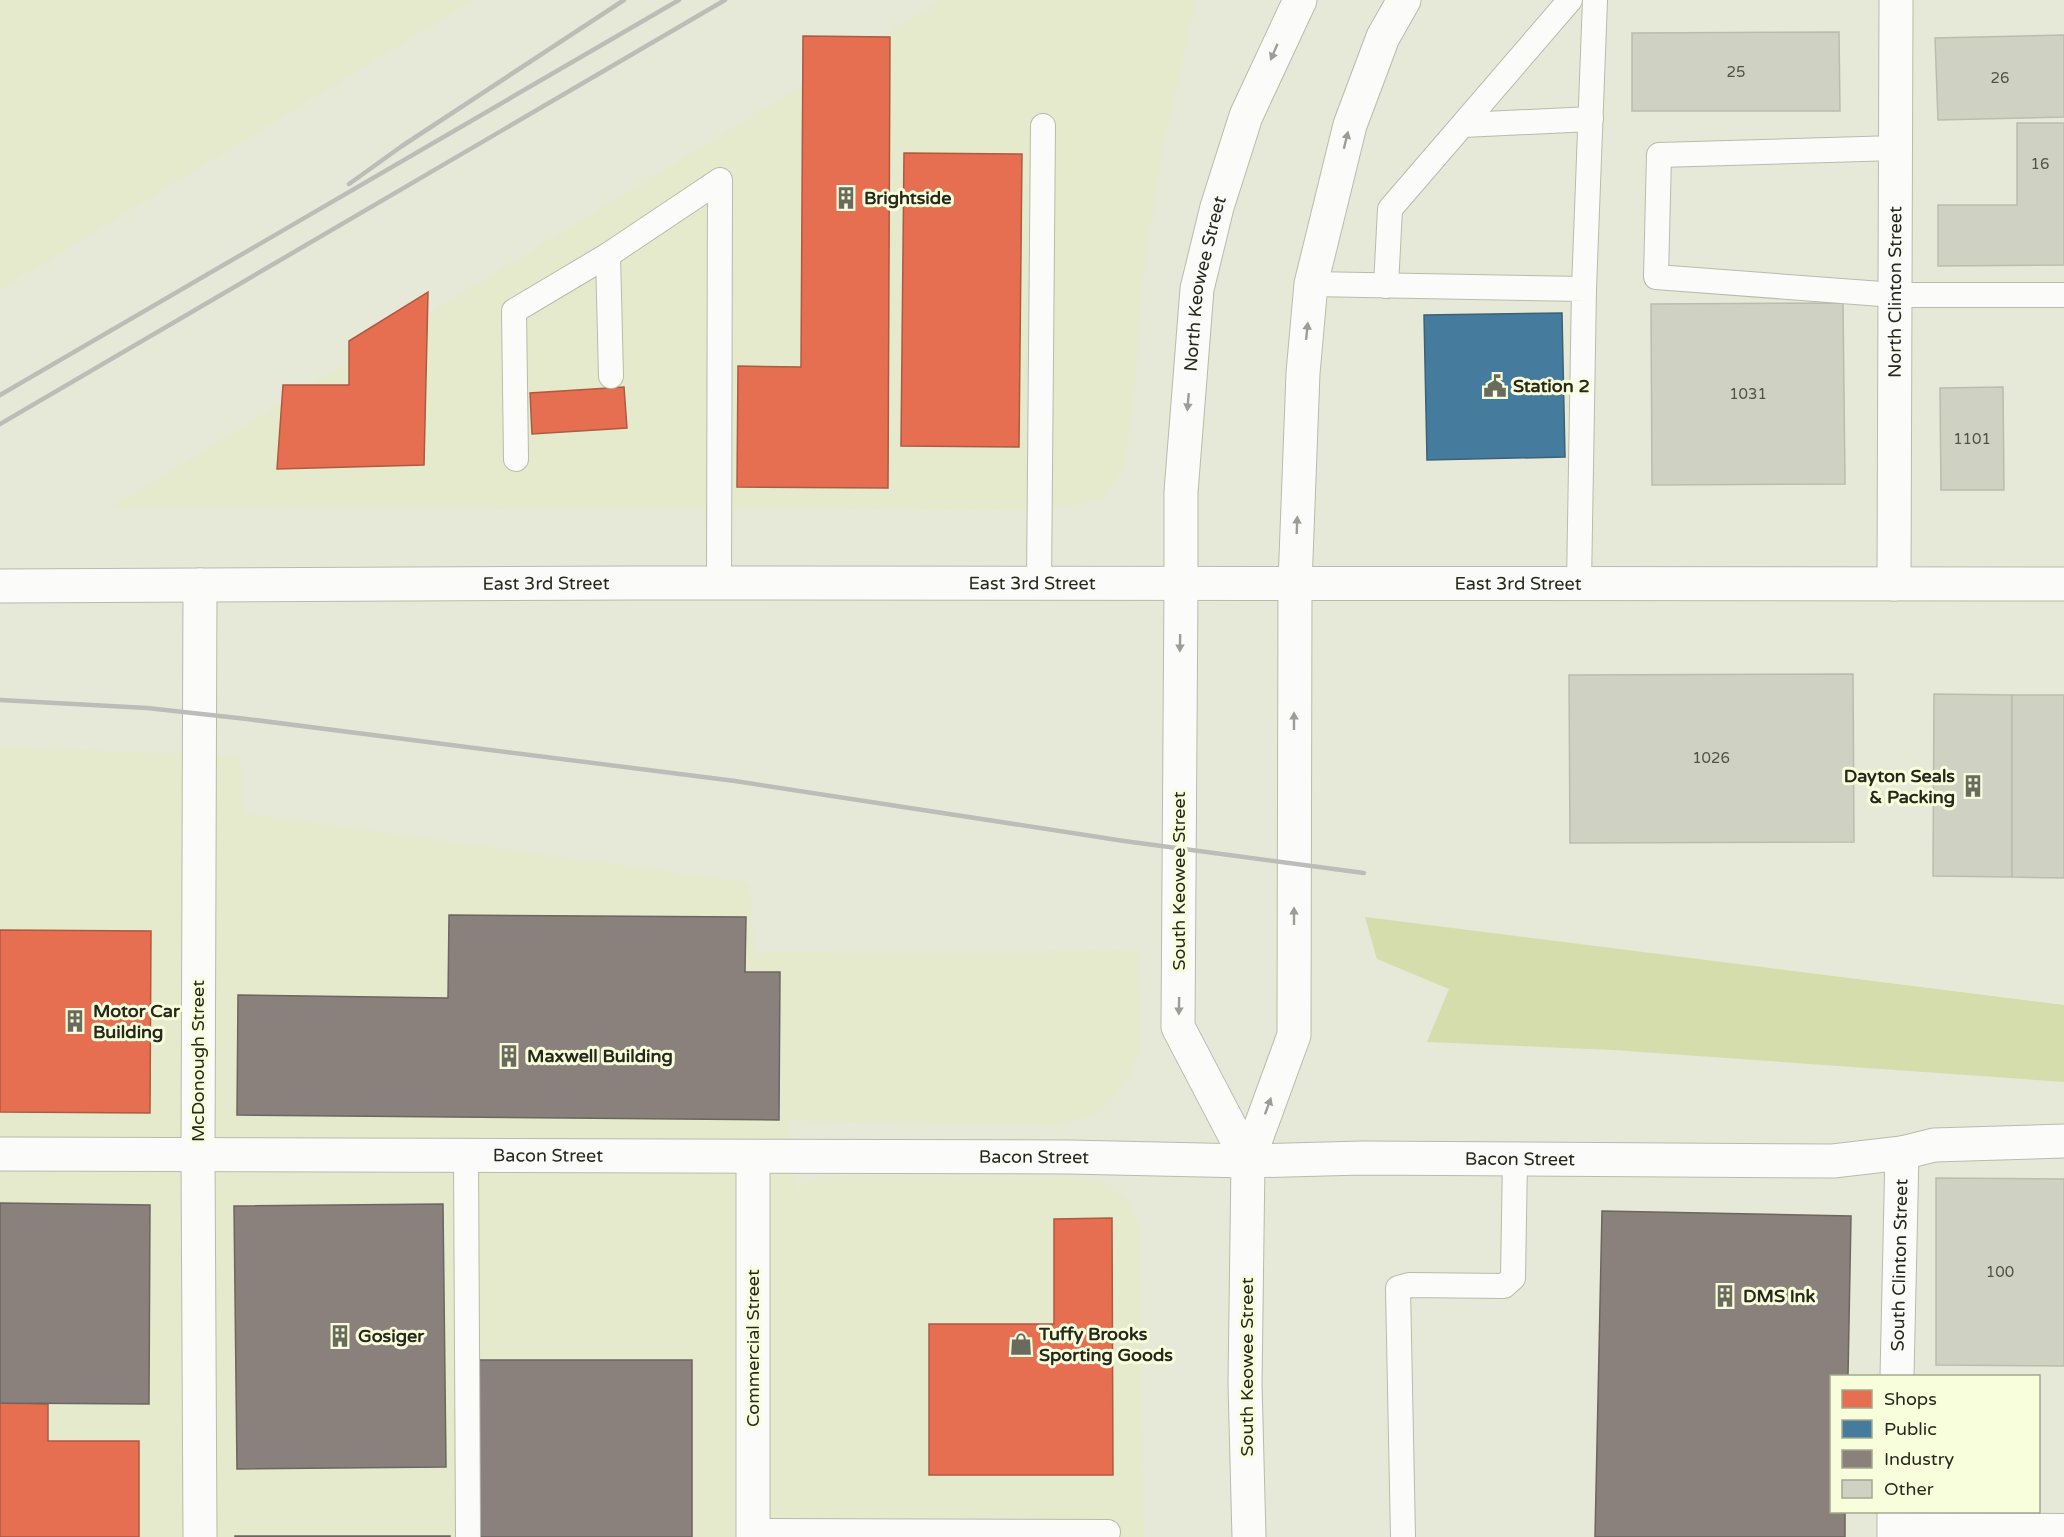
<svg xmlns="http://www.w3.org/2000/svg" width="2064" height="1537" viewBox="0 0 2064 1537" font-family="'Varela Round',sans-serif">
<rect width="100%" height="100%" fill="#e6e9d7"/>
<g fill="#e4eacb">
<path d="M 0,0 L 473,0 L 0,290 Z"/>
<path d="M 942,0 L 1196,0 L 1164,141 L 1142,285 L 1133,413 L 1122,471 L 1101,500 L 1043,510 L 110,508 Z"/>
<path d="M 0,747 L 240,756 L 244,813 L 750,883 L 754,952 L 1138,951 L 1141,1049 L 1128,1079 L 1105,1108 L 1080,1120 L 1053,1125 L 789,1121 L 796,1189 L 819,1177 L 1089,1178 L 1110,1186 L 1132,1205 L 1140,1231 L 1144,1537 L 0,1537 Z"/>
</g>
<path fill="#d5ddac" d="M 1365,917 L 2064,1005 L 2064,1082 L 1613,1050 L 1427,1042 L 1449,989 L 1377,959 Z"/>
<g fill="#e76f51" stroke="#ad5a41" stroke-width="1.5">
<path d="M 803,36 L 890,37 L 888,488 L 737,487 L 738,366 L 801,367 Z"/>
<path d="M 904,153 L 1022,154 L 1019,447 L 901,446 Z"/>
<path d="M 428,292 L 424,465 L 277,469 L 283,385 L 349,385 L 349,341 Z"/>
<path d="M 624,387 L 627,428 L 532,434 L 530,393 Z"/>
<path d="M 0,930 L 151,931 L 150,1113 L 0,1112 Z"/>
<path d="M 1112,1218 L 1113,1475 L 929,1475 L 929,1324 L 1054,1324 L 1054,1219 Z"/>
<path d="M 0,1403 L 48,1404 L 48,1441 L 139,1441 L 139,1537 L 0,1537 Z"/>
</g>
<path fill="#457b9d" stroke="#3c6276" stroke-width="1.5" d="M 1562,313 L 1565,457 L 1427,460 L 1424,315 Z"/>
<g fill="#8a817c" stroke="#6c665f" stroke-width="1.5">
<path d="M 449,915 L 746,917 L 745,972 L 780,972 L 779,1120 L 237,1115 L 238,995 L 448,998 Z"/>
<path d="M 0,1203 L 150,1205 L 149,1404 L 0,1403 Z"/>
<path d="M 443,1204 L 446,1467 L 237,1469 L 234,1206 Z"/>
<path d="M 1602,1211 L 1851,1216 L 1848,1376 L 1832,1376 L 1832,1512 L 1845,1512 L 1845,1537 L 1595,1537 Z"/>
<rect x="479" y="1360" width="213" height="177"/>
<rect x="235" y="1536" width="215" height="1"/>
</g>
<g fill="#cfd2c3" stroke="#babdae" stroke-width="1.5">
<path d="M 1839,32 L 1840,111 L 1632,111 L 1632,33 Z"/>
<path d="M 2064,35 L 2064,117 L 1938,120 L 1935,38 Z"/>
<path d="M 2017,123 L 2064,123 L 2064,265 L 1938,266 L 1938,205 L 2017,205 Z"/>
<path d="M 1843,303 L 1845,484 L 1652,485 L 1651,304 Z"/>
<path d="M 2003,387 L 2004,490 L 1941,490 L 1940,388 Z"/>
<path d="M 1853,674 L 1854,842 L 1570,843 L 1569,675 Z"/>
<path d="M 1934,694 L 2012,695 L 2012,877 L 1933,876 Z"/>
<path d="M 2012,695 L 2064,695 L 2064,878 L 2012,877 Z"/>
<path d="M 1936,1178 L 2064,1179 L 2064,1366 L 1936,1365 Z"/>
</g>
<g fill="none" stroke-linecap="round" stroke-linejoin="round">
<g stroke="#b8bbad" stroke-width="26">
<g id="service">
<path d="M 1463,125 L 1591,119"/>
<path d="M 1896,148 L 1659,155 L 1656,277 L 1895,295 L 2064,295"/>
<path d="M 608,255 L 611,376"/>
<path d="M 1311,284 L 1584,289 L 1579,584"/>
<path d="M 1386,286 L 1390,209 L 1570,0"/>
<path d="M 1584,289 L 1595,0"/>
<path d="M 516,459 L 514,311 L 608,255 L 720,180 L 719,584"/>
<path d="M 1039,584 L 1043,126"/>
<path d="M 466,1156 L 468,1537"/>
<path d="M 1894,1525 L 2064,1526"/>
<path d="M 753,1531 L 1108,1532"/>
<path d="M 1403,1537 L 1398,1288 L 1409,1285 L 1504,1286 L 1513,1278 L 1515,1159"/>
</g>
</g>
<g stroke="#b8bbad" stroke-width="35">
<g id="minor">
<path id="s1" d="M 1894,584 L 1896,0"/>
<path d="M 200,585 L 198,1154 L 200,1537"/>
<path id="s2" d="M 0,1154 L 1068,1157 L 1248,1161 L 1362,1158 L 1833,1161 L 1902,1153 L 1934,1145 L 2064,1141"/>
<path d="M 753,1158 L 753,1537"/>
<path id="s3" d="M 1897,1376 L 1902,1153"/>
<path d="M 1894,1537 L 1894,1512"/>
</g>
</g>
<g stroke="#b8bbad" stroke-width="35">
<g id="secondary">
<path id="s4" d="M 1181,584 L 1181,492 L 1197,289 L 1217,207 L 1246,116 L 1300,0"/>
<path d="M 1295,584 L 1303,373 L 1311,284 L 1350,125 L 1383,37 L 1404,0"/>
</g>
</g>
<g stroke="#b8bbad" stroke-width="35">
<g id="primary">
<path d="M 1181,584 L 1178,1027 L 1248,1161"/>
<path id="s5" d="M 0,586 L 637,583 L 2064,584"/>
<path d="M 1249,1537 L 1245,1384 L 1248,1161 L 1294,1035 L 1295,584"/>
</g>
</g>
<use href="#service" stroke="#fbfcf9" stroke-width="24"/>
<use href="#minor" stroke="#fbfcf9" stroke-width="33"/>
<use href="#secondary" stroke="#fbfcf9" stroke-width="33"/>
<use href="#primary" stroke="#fbfcf9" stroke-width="33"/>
<g stroke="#bcbcb8" stroke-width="4.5">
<path d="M 349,184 L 402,146 L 624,0"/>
<path d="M 0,395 L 679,0"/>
<path d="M 0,424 L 725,0"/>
<path d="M 0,700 L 147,708 L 247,719 L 735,781 L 1124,841 L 1364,873"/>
</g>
</g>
<defs><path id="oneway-solid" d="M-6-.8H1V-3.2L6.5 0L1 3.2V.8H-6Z" transform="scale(1.5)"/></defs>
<g fill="#9b9d96">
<use href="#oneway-solid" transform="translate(1274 52) rotate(113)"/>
<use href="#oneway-solid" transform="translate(1346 140) rotate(-76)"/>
<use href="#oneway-solid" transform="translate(1307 331) rotate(-84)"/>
<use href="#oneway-solid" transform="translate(1188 402) rotate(95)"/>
<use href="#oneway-solid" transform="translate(1297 525) rotate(-88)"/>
<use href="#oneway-solid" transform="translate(1180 643) rotate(91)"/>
<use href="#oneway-solid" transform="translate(1294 721) rotate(-90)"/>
<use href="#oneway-solid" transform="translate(1294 916) rotate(-90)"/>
<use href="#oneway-solid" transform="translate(1179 1006) rotate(91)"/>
<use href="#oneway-solid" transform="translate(1268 1106) rotate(-70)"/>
</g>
<defs>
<g id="building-bare" transform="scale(1.8)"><path d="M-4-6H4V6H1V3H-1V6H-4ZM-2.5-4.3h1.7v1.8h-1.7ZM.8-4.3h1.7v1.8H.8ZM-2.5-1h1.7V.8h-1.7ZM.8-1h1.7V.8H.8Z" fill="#696c5d" stroke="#f8fedc" stroke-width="2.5" paint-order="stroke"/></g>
<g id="civic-bare" transform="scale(1.8)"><path d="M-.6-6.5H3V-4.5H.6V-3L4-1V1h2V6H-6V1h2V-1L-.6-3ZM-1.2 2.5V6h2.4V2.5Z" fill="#696c5d" stroke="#f8fedc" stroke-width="2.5" paint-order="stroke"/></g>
<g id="shop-bare" transform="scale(1.8)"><path d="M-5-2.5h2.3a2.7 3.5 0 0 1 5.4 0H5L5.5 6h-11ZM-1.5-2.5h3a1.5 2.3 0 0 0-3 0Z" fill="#696c5d" stroke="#f8fedc" stroke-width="2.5" paint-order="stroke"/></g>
</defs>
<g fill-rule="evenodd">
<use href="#building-bare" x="846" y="198"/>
<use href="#civic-bare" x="1495" y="386"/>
<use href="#building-bare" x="1973" y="786"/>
<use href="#building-bare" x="75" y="1021"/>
<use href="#building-bare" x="509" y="1056"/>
<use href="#building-bare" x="1725" y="1296"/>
<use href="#building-bare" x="340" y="1336"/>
<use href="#shop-bare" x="1021" y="1344"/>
</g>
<g text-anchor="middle" stroke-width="6" stroke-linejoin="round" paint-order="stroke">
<g font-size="15" fill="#505246">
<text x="1736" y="77">25</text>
<text x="2000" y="83">26</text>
<text x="2040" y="169">16</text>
<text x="1748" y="399">1031</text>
<text x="1972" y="444">1101</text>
<text x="1711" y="763">1026</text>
<text x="2000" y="1277">100</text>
</g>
<g font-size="18" font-weight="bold" fill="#26281c" stroke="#f8fedc" text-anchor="start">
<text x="864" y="204">Brightside</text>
<text x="1513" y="392">Station 2</text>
<text x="1955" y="782" text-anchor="end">Dayton Seals<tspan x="1955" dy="21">&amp; Packing</tspan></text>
<text x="93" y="1017">Motor Car<tspan x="93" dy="21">Building</tspan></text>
<text x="527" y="1062">Maxwell Building</text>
<text x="1743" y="1302">DMS Ink</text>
<text x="1039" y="1340">Tuffy Brooks<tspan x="1039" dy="21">Sporting Goods</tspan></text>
<text x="358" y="1342">Gosiger</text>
</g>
<g font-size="18" fill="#26281c" stroke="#f8fedc">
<text dy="6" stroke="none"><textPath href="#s4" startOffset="302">North Keowee Street</textPath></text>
<text dy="6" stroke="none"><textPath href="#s1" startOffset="292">North Clinton Street</textPath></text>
<text dy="6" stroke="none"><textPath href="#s5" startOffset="546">East 3rd Street</textPath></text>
<text dy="6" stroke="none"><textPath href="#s5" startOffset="1032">East 3rd Street</textPath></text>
<text dy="6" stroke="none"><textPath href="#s5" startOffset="1518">East 3rd Street</textPath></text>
<text transform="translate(1179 881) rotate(-90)" y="6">South Keowee Street</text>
<text transform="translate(198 1061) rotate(-90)" y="6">McDonough Street</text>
<text dy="6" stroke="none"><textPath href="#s2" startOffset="548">Bacon Street</textPath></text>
<text dy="6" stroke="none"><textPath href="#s2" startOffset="1034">Bacon Street</textPath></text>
<text dy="6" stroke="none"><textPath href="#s2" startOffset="1520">Bacon Street</textPath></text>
<text dy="6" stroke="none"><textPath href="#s3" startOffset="111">South Clinton Street</textPath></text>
<text transform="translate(753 1348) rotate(-90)" y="6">Commercial Street</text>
<text transform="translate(1247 1367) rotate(-90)" y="6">South Keowee Street</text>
</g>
</g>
<rect x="1830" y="1375" width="210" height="138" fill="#f8fedc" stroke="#a4a88f" stroke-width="1.5"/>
<rect x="1842" y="1390" width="30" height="18" fill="#e76f51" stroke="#a4a88f" stroke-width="1.5"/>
<text x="1884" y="1405" font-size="18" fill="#26281c">Shops</text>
<rect x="1842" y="1420" width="30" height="18" fill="#457b9d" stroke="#a4a88f" stroke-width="1.5"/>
<text x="1884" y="1435" font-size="18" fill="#26281c">Public</text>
<rect x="1842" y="1450" width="30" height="18" fill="#8a817c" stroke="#a4a88f" stroke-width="1.5"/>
<text x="1884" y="1465" font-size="18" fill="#26281c">Industry</text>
<rect x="1842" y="1480" width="30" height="18" fill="#cfd2c3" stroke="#a4a88f" stroke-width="1.5"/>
<text x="1884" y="1495" font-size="18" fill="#26281c">Other</text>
</svg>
